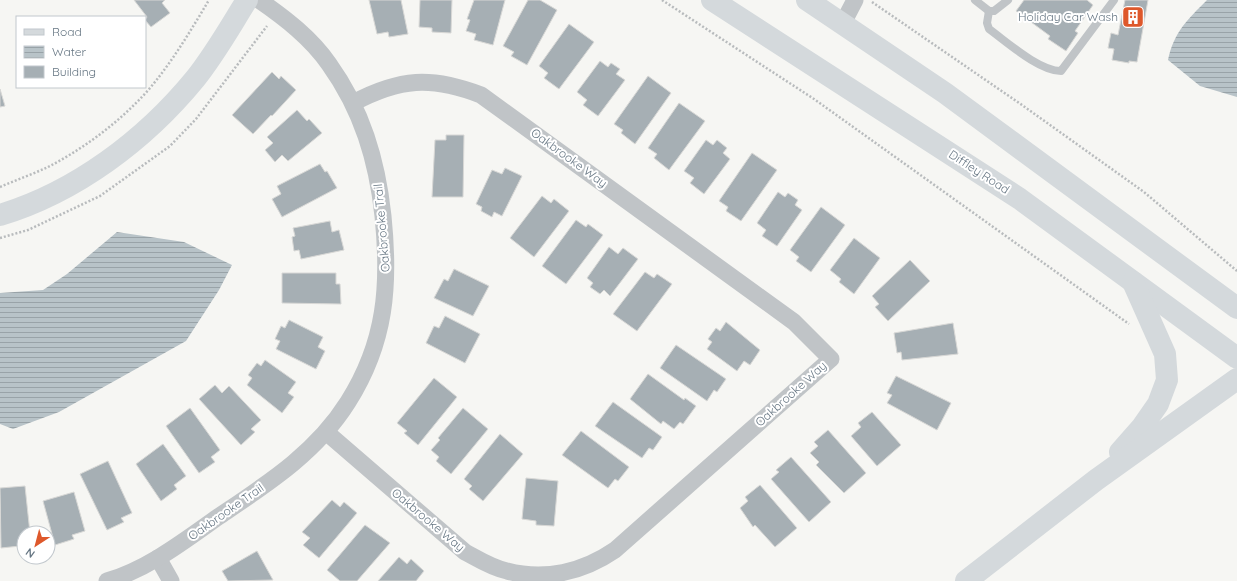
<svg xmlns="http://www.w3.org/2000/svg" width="1237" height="581" viewBox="0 0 1237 581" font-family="Quicksand,sans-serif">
<defs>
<pattern id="water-rules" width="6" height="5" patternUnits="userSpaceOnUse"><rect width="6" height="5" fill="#b8c3c8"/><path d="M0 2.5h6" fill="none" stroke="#99a3a8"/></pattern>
</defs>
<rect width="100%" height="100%" fill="#f6f6f3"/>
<g fill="url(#water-rules)">
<path d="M 1207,0 L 1237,0 L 1237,97 L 1200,86 L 1168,60 C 1174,32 1187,20 1207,0 Z"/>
<path d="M 117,232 L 184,242 L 232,265 L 219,290 L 186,341 L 59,412 L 13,429 L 0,424 L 0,293 L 43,290 L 67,274 Z"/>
</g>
<g fill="#a6afb4" stroke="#d8d8d6">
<path d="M 134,0 L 165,0 L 162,3 L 170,13 L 151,27 L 145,20 L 147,17 Z"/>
<path d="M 369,0 L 401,0 L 408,34 L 389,37 L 388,32 L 377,34 Z"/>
<path d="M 420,0 L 452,0 L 451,33 L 432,32 L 432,28 L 419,27 Z"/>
<path d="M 474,0 L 505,0 L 493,45 L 474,40 L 476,34 L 466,31 L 470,20 L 467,19 Z"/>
<path d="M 528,0 L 540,0 L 557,10 L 527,65 L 511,56 L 514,52 L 503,46 Z"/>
<path d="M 1024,0 L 1087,0 L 1093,5 L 1075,31 L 1078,33 L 1066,51 L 1048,39 L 1050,36 L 1016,11 Z"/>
<path d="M 1125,0 L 1148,0 L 1137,62 L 1129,61 L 1129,63 L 1112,60 L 1114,49 L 1108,48 L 1111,33 L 1118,35 Z"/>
<path d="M 569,24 L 594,42 L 559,89 L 544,78 L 548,73 L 539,66 Z"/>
<path d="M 600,61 L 608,67 L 611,63 L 620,69 L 616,74 L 625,80 L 598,116 L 583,105 L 587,100 L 577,92 Z"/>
<path d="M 272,72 L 279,79 L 281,76 L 296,90 L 272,116 L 271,115 L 253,134 L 232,115 Z"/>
<path d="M 648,76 L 671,93 L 635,144 L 621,133 L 623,130 L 614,124 Z"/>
<path d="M 0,89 L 5,106 L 0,107 Z"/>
<path d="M 679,103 L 705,121 L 669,170 L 654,158 L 657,154 L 648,148 Z"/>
<path d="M 297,110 L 307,121 L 309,119 L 322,133 L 288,161 L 282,155 L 275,162 L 265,150 L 273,143 L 267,137 Z"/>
<path d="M 446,135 L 464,135 L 463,197 L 432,197 L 435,140 L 446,140 Z"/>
<path d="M 706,140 L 713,145 L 717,140 L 727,148 L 723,153 L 730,159 L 704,194 L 690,183 L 694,178 L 684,171 Z"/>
<path d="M 752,153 L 777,170 L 741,221 L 726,211 L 728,207 L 719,201 Z"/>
<path d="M 320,164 L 325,172 L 327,171 L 337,188 L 282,217 L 272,199 L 281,194 L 277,186 Z"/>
<path d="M 505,168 L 522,176 L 502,216 L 494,212 L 492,217 L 481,211 L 482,207 L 476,204 L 492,170 L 502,174 Z"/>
<path d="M 778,192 L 785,197 L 788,193 L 798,200 L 795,205 L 802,210 L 777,246 L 762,236 L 766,230 L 757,223 Z"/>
<path d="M 542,196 L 551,203 L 554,199 L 569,211 L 534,257 L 510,238 Z"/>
<path d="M 821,207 L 845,225 L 811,272 L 796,261 L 799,257 L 790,250 Z"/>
<path d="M 576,220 L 586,227 L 588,224 L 603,235 L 566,284 L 542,266 Z"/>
<path d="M 330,221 L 332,232 L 339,230 L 344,250 L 301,259 L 299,250 L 294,251 L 292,237 L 295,236 L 293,228 Z"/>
<path d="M 854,238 L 880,258 L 854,294 L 839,282 L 841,279 L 830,270 Z"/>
<path d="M 609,247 L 618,254 L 623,248 L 638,259 L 610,296 L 604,290 L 600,294 L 590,287 L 593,283 L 587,278 Z"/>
<path d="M 910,260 L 930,281 L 888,321 L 875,307 L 879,304 L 872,296 Z"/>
<path d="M 454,269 L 489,286 L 473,316 L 434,298 L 444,279 L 448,281 Z"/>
<path d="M 645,272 L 654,278 L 657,274 L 672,284 L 637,331 L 613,314 Z"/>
<path d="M 282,273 L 336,273 L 336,284 L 340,284 L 341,304 L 282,303 Z"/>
<path d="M 445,316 L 480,334 L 465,363 L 426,343 L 434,326 L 439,328 Z"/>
<path d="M 289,320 L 323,337 L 318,347 L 325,351 L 316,369 L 276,349 L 280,341 L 275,339 L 281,326 L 285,328 Z"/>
<path d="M 726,322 L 760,350 L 750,365 L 744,361 L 737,371 L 707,349 L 712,342 L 708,339 L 716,328 L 720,331 Z"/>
<path d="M 953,323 L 958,354 L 902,360 L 901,352 L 897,353 L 894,333 Z"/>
<path d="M 676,345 L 726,379 L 717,392 L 714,390 L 707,401 L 660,368 Z"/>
<path d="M 265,360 L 296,382 L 288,393 L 294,397 L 282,413 L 247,385 L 252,378 L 248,375 L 257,363 L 261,366 Z"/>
<path d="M 648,374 L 684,400 L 685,398 L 696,406 L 683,424 L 680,422 L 674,429 L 663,421 L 661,424 L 630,399 Z"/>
<path d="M 896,376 L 951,403 L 937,430 L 887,403 L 892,395 L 887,393 Z"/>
<path d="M 434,378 L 457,397 L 418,445 L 404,433 L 407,431 L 397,423 Z"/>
<path d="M 215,385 L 222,393 L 229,386 L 261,420 L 251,429 L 255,432 L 241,445 L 199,399 Z"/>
<path d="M 613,402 L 662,437 L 653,450 L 649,448 L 642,458 L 595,426 Z"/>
<path d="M 190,408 L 220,450 L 211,457 L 215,462 L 199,473 L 166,426 Z"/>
<path d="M 463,408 L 488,429 L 451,474 L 436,461 L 439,457 L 431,450 L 440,440 L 438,438 Z"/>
<path d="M 872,412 L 901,445 L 877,466 L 851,436 L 861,427 L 858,423 Z"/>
<path d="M 828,430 L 866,473 L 844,493 L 816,465 L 819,462 L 810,453 L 818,446 L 814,442 Z"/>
<path d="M 581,431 L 629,467 L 618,481 L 615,479 L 608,488 L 562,455 Z"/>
<path d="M 500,434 L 523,454 L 483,501 L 469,489 L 472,486 L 464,479 Z"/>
<path d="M 163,444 L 186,476 L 174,485 L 177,489 L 161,501 L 136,464 Z"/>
<path d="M 791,457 L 831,502 L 809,522 L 771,479 L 779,472 L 776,470 Z"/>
<path d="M 108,461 L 132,513 L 121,518 L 124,522 L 107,530 L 80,474 Z"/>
<path d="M 526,478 L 558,481 L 554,526 L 536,525 L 536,521 L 522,519 Z"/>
<path d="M 760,485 L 797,528 L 775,547 L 755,525 L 753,527 L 740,508 L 748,501 L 745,497 Z"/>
<path d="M 25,486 L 30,533 L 24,533 L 24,539 L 20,540 L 20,546 L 1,548 L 0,488 Z"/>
<path d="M 74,492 L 85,531 L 72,535 L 74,539 L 55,545 L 43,501 Z"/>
<path d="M 332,500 L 340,507 L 344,502 L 357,513 L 319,558 L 303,545 L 310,538 L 302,532 Z"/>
<path d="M 365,525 L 390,543 L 357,581 L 340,581 L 327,570 Z"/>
<path d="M 257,551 L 273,580 L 228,581 L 222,571 Z"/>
<path d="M 399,557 L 407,564 L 411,559 L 424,571 L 416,581 L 378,581 Z"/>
</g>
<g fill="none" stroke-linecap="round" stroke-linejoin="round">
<g stroke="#b8bbbd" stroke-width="2.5" stroke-dasharray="2 2" stroke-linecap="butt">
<path d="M 662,0 L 814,99 L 1129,324"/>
<path d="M 872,2 L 1022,105 L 1144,192 L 1237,271"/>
<path d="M 0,187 C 16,180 33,174 48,167 C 79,151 110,129 135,104 C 164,76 188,35 209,0"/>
<path d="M 0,238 L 28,230 L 100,196 L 170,146 L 196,119 L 267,26"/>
</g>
<g stroke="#c0c4c7" stroke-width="8">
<path d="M 975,0 L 989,11 L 994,11 L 1008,0"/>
<path d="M 989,11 L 987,23 L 989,29 C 1007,42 1039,71 1061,71 L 1114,0"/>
</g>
<g stroke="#c0c4c7" stroke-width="17">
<path d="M 843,23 L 855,0"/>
<path d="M 326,432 L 465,552 C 478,559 492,568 507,571 C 545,581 583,572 615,550 L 831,359 L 794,322 L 481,95 C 431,76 400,78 353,103"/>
<path d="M 158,558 L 171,581"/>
<path d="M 107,581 C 148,569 184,541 218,517 C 267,484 316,453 348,402 C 386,342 390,285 383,216 C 377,160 362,110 329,64 C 311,38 285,18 259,0"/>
</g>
<g stroke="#d4d9dc" stroke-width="22">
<path d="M 712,0 L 1020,199 L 1237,358"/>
<path d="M 807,0 L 945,93 L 1237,308"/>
<path d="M 0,215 C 76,192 145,140 195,79 C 215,54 230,27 247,0"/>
</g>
<g stroke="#d4d9dc" stroke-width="22">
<path d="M 1120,452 L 1142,427 L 1158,404 L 1167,380 L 1165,354 L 1133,282"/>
<path d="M 966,581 L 1096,480 L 1237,379"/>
</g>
</g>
<defs>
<g id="building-square" transform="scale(1.15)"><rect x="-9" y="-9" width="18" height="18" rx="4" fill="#de582b" stroke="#fff"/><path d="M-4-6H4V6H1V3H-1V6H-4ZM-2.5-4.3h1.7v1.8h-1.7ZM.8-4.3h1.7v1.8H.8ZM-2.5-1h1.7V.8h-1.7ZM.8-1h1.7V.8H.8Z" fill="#fff"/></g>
</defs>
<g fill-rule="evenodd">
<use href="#building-square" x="1133" y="17"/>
</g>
<g text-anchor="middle" stroke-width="4" stroke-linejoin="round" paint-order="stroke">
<g font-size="12" fill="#667683" stroke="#fff" text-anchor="end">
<text x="1118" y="21">Holiday Car Wash</text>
</g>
<g font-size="12" fill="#667683" stroke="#fff">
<text transform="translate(569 158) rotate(36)" y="4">Oakbrooke Way</text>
<text transform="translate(979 172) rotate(33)" y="4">Diffley Road</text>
<text transform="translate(382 228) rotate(-95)" y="4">Oakbrooke Trail</text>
<text transform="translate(791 394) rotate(-42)" y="4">Oakbrooke Way</text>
<text transform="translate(226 512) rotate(-35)" y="4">Oakbrooke Trail</text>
<text transform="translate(428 520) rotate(40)" y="4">Oakbrooke Way</text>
</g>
</g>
<rect x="16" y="16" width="130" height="72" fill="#ffffff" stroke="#c2c8cd"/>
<rect x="24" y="29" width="20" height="6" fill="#d4d9dc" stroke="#c2c8cd"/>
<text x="52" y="36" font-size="12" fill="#667683">Road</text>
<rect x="24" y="46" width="20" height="12" fill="url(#water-rules)" stroke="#c2c8cd"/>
<text x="52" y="56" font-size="12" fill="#667683">Water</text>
<rect x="24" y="66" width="20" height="12" fill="#a6afb4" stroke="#c2c8cd"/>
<text x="52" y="76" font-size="12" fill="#667683">Building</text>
<g transform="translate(36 545) rotate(216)"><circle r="19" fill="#ffffff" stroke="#c2c8cd"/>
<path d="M0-3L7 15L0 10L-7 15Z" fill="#de582b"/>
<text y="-6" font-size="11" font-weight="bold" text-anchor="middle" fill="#667683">N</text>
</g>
</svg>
